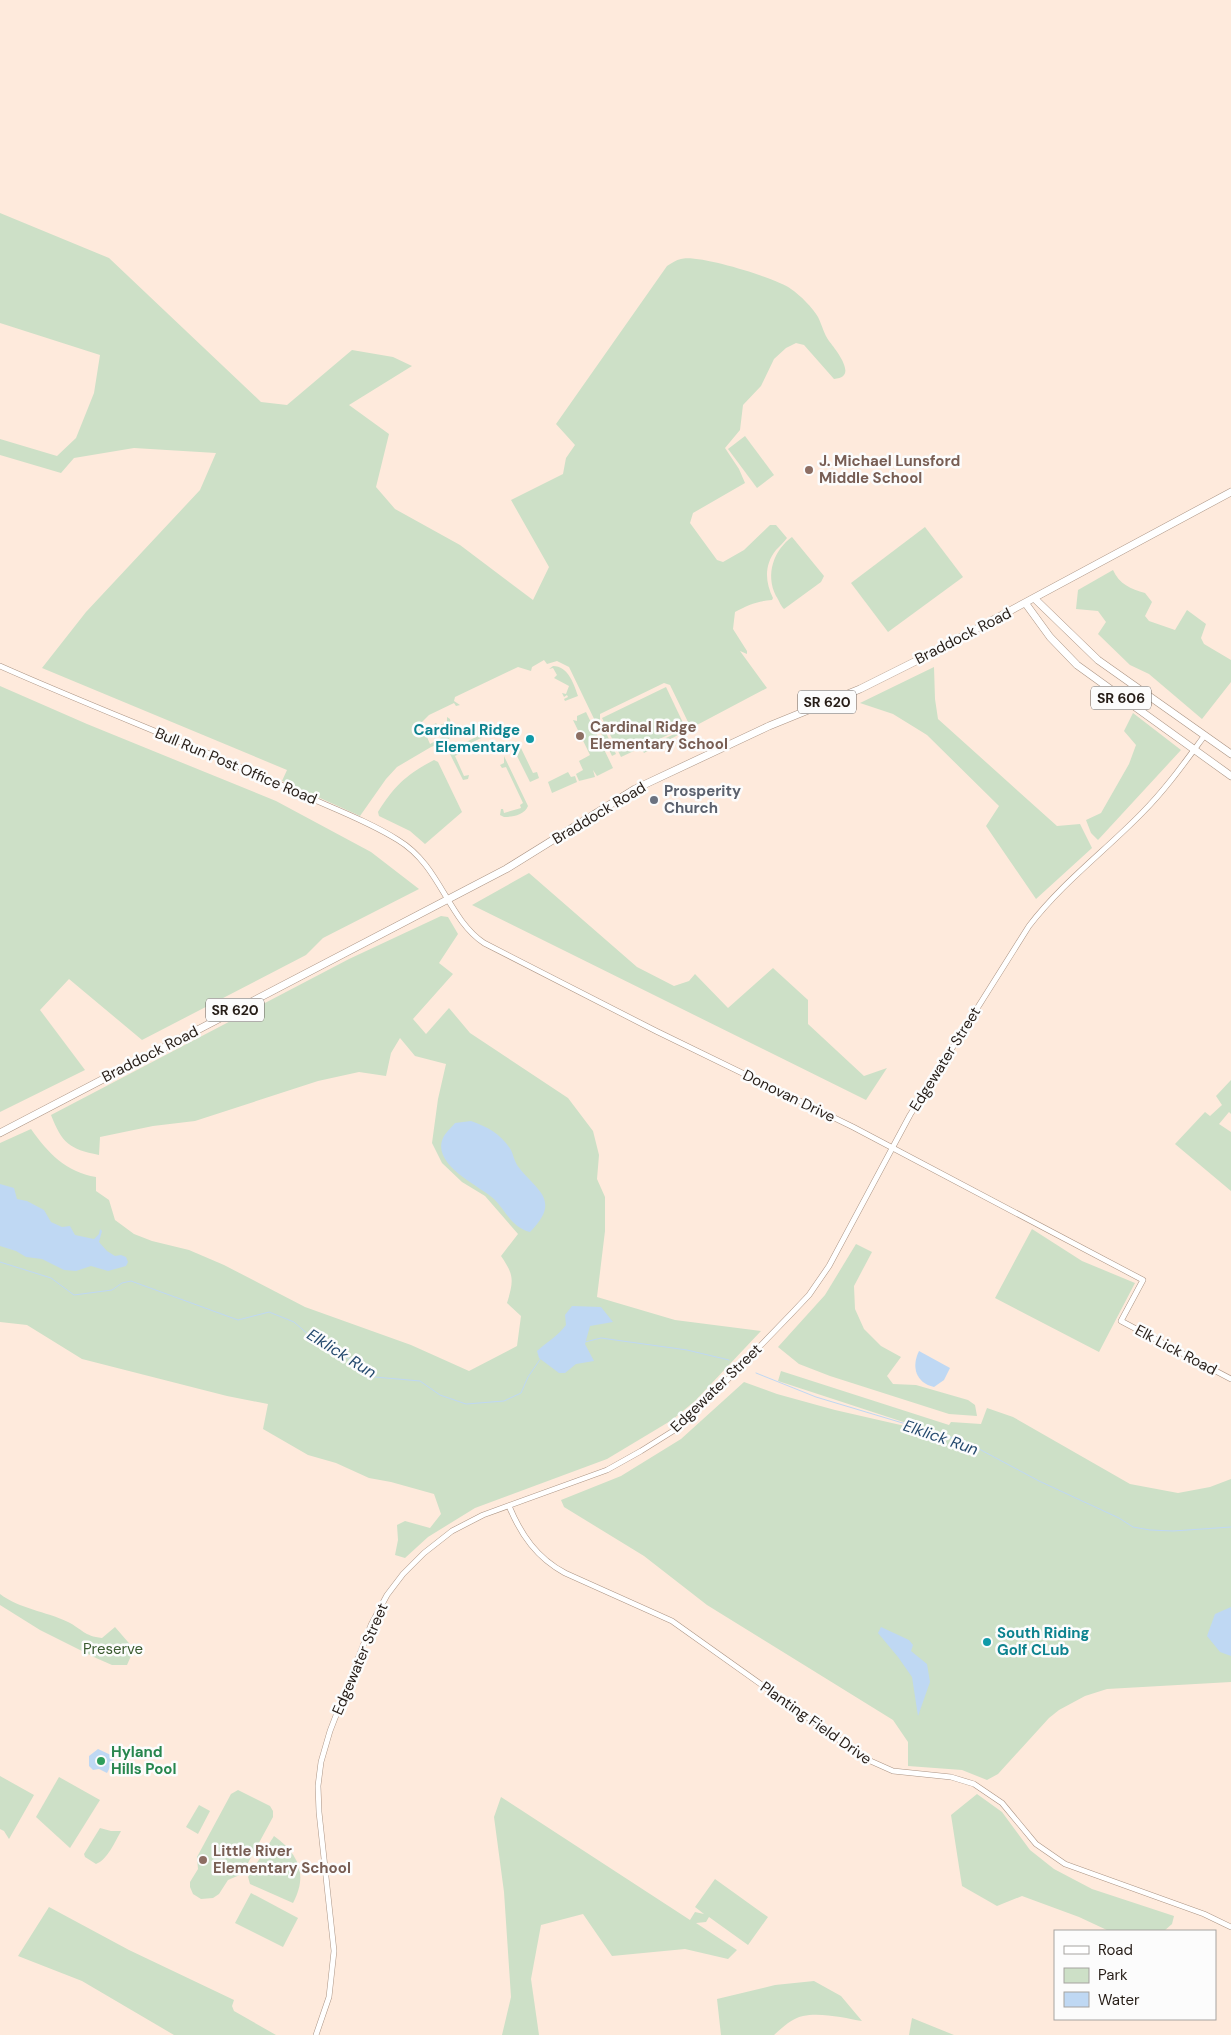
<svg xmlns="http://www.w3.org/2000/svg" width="1231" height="2035" viewBox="0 0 1231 2035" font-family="'DM Sans',sans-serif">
<rect width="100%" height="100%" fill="#feeadc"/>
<g fill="#cde0c7">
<path d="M 0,213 L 109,258 L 261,402 L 287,405 L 352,350 L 393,357 L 412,366 L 349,405 L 389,434 L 376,487 L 395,509 L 460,545 L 533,600 L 549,567 L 511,500 L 563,474 L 566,458 L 575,445 L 556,424 L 667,266 C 672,263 676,260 681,259 C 698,254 776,278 791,289 C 800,295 813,308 818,317 C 822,325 824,334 829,341 C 836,350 859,378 834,379 L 804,345 L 796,343 L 786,348 L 774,359 L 761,386 L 743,405 L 740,430 L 725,448 L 739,469 L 745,483 L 693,513 L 690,523 L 717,560 L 723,562 L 744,550 L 770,525 L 776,525 L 787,538 C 784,542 780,546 776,550 C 764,565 765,582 773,598 L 772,600 C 757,601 748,605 735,612 L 733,629 L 747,651 L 747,654 L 740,651 L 767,688 L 644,753 L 642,750 L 688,727 L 688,722 L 670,685 L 664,683 L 600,714 L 600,720 L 616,754 L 612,756 L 569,667 L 557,661 L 547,664 L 544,660 L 532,667 L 531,671 L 518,667 L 455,697 L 454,701 L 460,705 L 456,706 L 454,703 L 429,715 L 421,723 L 430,744 L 443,737 L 438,727 L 434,728 L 433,725 L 436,723 L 438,726 L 447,722 L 447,717 L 450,719 L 452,735 L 448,740 L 431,747 L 397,767 L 386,779 L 360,816 L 282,781 L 287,770 L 42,668 L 86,612 L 200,490 L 216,453 L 134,448 L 74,458 L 61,473 L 0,455 L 0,439 L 57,456 L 76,438 L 94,393 L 100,355 L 0,323 Z"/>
<path d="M 745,436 L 774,475 L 757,488 L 728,449 Z"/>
<path d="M 925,527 L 963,577 L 888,632 L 851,583 Z"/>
<path d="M 792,537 L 824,576 L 821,582 L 784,609 C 780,605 779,600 776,596 C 765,574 774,550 792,537 Z"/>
<path d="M 1113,570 C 1119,584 1131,589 1145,593 L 1152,602 L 1145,616 L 1149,621 L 1175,630 L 1187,610 L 1206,624 L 1201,638 L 1204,644 L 1231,660 L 1231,682 L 1202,719 L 1149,674 L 1130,665 L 1098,634 L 1106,622 L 1098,611 L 1076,609 L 1078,590 Z"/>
<path d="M 553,666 C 568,666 574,684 578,696 L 565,701 L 564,699 L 568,697 L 567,695 L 564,697 L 562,693 L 566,694 L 569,686 L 554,678 L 557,675 L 553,668 L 549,669 Z"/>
<path d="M 934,667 L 935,699 L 938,719 L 1057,826 L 1080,824 L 1092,848 L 1036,899 L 986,826 L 999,806 L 927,735 L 893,714 L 860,703 Z"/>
<path d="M 0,686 L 87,724 L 276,801 L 371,852 L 419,889 L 323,938 L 306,955 L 142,1040 L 69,979 L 40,1010 L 85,1070 L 0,1112 Z"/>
<path d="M 666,687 L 685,727 L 621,757 L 602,718 Z"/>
<path d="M 586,712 L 613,768 L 597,776 L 593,770 L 595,777 L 579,781 L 576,774 L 583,770 L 579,761 L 590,755 L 573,720 L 577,721 L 577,716 Z"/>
<path d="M 1133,713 L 1181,750 L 1098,840 L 1091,833 L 1086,820 L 1101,813 L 1129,764 L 1136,745 L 1124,731 Z"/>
<path d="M 486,732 L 487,735 L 461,748 L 459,754 L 455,756 L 464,776 L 469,775 L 468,779 L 463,780 L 450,754 L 456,747 Z"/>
<path d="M 520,746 L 533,773 L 537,772 L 539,778 L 530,782 L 515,752 L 514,748 Z"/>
<path d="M 504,756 L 528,806 C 525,815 512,817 504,817 L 500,815 L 501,809 L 503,809 L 504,813 L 521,808 L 520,805 L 523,803 L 506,767 L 502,768 L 500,765 L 504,763 Z"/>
<path d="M 434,760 L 438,762 L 462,812 L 425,844 L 410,831 L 379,816 L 378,812 C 395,785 406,775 434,760 Z"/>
<path d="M 568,772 L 571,777 L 575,776 L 577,782 L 552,793 L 548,782 Z"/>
<path d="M 529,873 L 637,967 L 674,986 L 689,981 L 695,974 L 728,1008 L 773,968 L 808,1000 L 808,1024 L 864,1076 L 887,1068 L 866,1100 L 472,905 Z"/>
<path d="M 441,916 L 448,917 L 458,934 L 439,963 L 453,974 L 413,1019 L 426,1034 L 449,1008 L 470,1033 L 568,1098 L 593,1131 L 599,1155 L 597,1179 L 605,1197 L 605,1231 L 597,1297 L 675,1320 L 761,1331 L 695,1401 L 672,1420 L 607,1459 L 475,1508 L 428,1537 L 405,1558 L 395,1555 L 398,1540 L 397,1525 L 405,1521 L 430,1528 L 441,1514 L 434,1494 L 391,1482 L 369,1478 L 336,1463 L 308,1455 L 263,1429 L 268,1404 L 227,1396 L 82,1359 L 27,1325 L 0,1322 L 0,1143 L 31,1129 C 48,1153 66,1172 96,1177 L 96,1191 L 109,1200 L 115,1220 L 134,1234 L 152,1241 L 189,1250 L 224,1265 L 305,1307 L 411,1345 L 469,1371 L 517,1346 L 521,1316 L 507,1303 C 514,1280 514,1275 501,1256 L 518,1234 L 485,1196 L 462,1182 L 442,1163 L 432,1143 L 438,1099 L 446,1064 L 415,1056 L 400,1038 L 391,1053 L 386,1076 L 359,1072 L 318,1081 L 195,1121 L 153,1126 L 100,1137 L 99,1155 C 69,1149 62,1143 51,1115 L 349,959 Z"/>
<path d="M 1231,1080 L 1231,1114 L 1229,1112 L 1219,1124 L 1231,1132 L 1231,1191 L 1175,1144 L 1205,1112 L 1210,1116 L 1222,1105 L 1216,1096 Z"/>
<path d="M 1032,1229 L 1082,1261 L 1135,1283 L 1099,1352 L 995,1298 Z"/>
<path d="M 856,1244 L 872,1252 L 854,1286 L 855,1309 L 864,1329 L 881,1346 L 901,1357 L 887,1376 L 893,1384 L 916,1385 L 968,1400 L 975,1405 L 977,1416 L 949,1414 L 830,1376 L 799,1364 L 778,1347 L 825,1295 Z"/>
<path d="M 781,1371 L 949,1425 L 951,1422 L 981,1424 L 987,1408 L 1013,1417 L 1130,1484 L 1178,1493 L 1210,1487 L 1231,1479 L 1231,1682 L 1107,1689 L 1085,1696 L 1059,1710 L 1049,1718 L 998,1774 L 987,1780 L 962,1770 L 908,1766 L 908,1742 L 893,1720 L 707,1605 L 644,1556 L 564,1507 L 561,1500 L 621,1476 L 681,1439 L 744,1382 L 777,1394 L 835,1410 L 940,1434 L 778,1381 Z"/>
<path d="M 0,1594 C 20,1609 45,1611 68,1622 C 82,1629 84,1636 102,1638 L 115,1627 L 134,1649 L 127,1665 L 112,1665 L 96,1658 L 40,1630 L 0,1605 Z"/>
<path d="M 0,1776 L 34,1795 L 9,1839 L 4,1831 L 0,1829 Z"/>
<path d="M 59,1777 L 100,1800 L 70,1848 L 36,1817 Z"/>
<path d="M 238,1790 L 270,1806 L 273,1811 L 273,1817 L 242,1874 L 228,1880 L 219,1894 L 213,1898 L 201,1899 L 193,1894 L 190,1887 L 190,1882 L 198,1869 L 197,1857 L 231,1794 Z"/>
<path d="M 977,1794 L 1002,1812 L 1030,1850 L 1054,1869 L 1092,1889 L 1174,1916 L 1172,1924 L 1164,1931 L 1109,1931 L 1079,1917 L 1022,1896 L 997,1906 L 962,1886 L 951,1815 Z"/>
<path d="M 501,1797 L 690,1920 L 695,1912 L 704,1914 L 695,1907 L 715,1879 L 768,1917 L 748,1945 L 709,1917 L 706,1922 L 696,1923 L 737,1950 L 728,1959 L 685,1949 L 612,1956 L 583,1914 L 541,1925 L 531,1979 L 539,2035 L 502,2035 L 511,1997 L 504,1892 L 494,1817 Z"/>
<path d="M 199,1805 L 210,1811 L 198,1834 L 186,1827 Z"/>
<path d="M 100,1828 L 111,1831 L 121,1831 C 115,1842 107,1860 96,1864 L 85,1857 L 84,1854 Z"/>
<path d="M 274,1836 C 299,1854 308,1875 293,1903 L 250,1884 L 248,1877 Z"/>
<path d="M 251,1893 L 298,1918 L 283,1947 L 235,1923 Z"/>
<path d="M 49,1907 L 129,1950 L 234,2000 L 232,2006 L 234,2011 L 276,2035 L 174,2035 L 82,1981 L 18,1956 Z"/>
<path d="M 814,1981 L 841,1996 L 862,2021 C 846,2018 820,2012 803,2016 C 792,2018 782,2028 774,2035 L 721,2035 L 717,1999 L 775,1985 Z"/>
<path d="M 912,2018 L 954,2035 L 909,2035 Z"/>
</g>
<g fill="#bfd8f3">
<path d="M 471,1121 C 488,1127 501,1134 511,1150 C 513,1154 514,1160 517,1165 C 535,1190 563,1199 530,1232 C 512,1228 506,1211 494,1199 C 480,1186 431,1165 443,1138 C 445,1133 451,1128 455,1123 Z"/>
<path d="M 0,1184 L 14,1188 L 17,1199 L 27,1201 L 44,1210 L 51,1222 L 62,1227 L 70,1226 L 75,1235 L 94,1239 L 99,1234 L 100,1229 L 102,1231 L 99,1242 L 107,1251 L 115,1256 L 121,1255 L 126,1257 L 128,1262 L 126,1266 L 108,1271 L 91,1266 L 76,1271 L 64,1270 L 42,1259 L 26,1257 L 16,1251 L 0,1246 Z"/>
<path d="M 572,1306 L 601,1307 L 613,1322 L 590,1326 L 585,1344 L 594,1361 L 576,1364 L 565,1373 L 559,1373 L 539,1358 L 537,1351 C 547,1342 559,1335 566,1325 L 565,1315 Z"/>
<path d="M 919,1351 L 950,1368 L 944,1380 L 934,1387 C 916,1383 911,1367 919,1351 Z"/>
<path d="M 1231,1607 L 1231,1656 L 1220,1652 L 1207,1636 L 1215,1614 Z"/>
<path d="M 881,1627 L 909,1640 L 913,1645 L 911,1651 L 927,1664 L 930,1682 L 918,1716 L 912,1677 L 898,1657 L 878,1633 Z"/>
<path d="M 98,1749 L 115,1757 L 107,1773 L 99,1769 L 93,1770 L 89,1766 L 89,1756 Z"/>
</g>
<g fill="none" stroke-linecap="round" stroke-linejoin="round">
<g stroke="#bfd8f3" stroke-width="1">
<path d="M 0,1262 L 51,1278 L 74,1295 L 112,1290 L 122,1283 L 131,1281 L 238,1320 L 269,1312 L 294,1322 L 310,1336 L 348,1358 L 375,1377 L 420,1381 L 440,1395 L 466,1404 L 504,1401 L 521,1393 L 528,1377 L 541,1358"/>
<path d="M 585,1342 L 601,1338 L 687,1350 L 729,1360"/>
<path d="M 756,1373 L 816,1397 L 966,1442 L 1039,1481 L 1119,1518 L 1133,1527 L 1150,1530 L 1173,1531 L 1231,1527"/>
</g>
<g stroke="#ab9484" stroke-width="6">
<g id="tertiary">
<path d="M 0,666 C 99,710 201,748 299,793 C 332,808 368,821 398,840 C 441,866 447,918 484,943 L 656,1031 L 853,1127 L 1143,1280 L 1121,1321 L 1231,1379"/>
<path d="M 509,1506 C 521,1535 537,1558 565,1573 L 672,1621 L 866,1759 L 893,1771 L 951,1777 L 974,1784 L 1002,1803 L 1036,1844 L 1065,1864 L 1204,1914 L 1231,1927"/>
<path d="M 316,2035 L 329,1997 L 334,1951 L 319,1812 L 318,1786 L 321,1762 L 330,1731 L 371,1625 L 387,1595 L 403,1574 L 424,1553 L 452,1531 L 483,1515 L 607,1470 L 641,1451 L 673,1431 L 706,1402 L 792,1313 L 809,1295 L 829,1266 L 910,1115 L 1029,926 C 1062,883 1105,851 1142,813 C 1166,789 1185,762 1205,735"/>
</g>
</g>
<g stroke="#ab9484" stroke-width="8">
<g id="primary">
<path d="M 1035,599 L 1098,660 L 1231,754"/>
<path d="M 1026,604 L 1050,637 L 1077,665 L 1231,776"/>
<path d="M 0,1133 L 506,869 L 635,789 L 769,726 L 860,689 L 922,658 L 1231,492"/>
</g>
</g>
<use href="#tertiary" stroke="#fff" stroke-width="5"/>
<use href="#primary" stroke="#fff" stroke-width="7"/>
</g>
<g fill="#8d6e63" stroke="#fcfcfc" stroke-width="2">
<circle cx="809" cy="470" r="5"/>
<circle cx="580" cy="736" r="5"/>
<circle cx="203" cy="1860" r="5"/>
</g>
<g fill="#0f9aa8" stroke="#fcfcfc" stroke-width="2">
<circle cx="530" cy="739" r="5"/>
<circle cx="987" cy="1642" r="5"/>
</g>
<circle fill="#6b7280" stroke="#fcfcfc" stroke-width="2" cx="654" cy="800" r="5"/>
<circle fill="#2e9e5b" stroke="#fcfcfc" stroke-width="2" cx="101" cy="1761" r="5"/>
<g text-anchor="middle" stroke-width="5" stroke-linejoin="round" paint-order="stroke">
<g fill="#fcfcfc" stroke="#66605c" stroke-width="1">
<rect x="1091" y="686.5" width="60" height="23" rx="4"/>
<rect x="798" y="690.5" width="58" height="23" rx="4"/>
<rect x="206" y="998.5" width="58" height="23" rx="4"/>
</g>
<g font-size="14" font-weight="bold" fill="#261d17">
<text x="1121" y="703">SR 606</text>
<text x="827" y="707">SR 620</text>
<text x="235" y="1015">SR 620</text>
</g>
<g font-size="15" font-weight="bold" fill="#785e54" stroke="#fcfcfc" text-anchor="start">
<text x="819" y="466">J. Michael Lunsford<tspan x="819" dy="17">Middle School</tspan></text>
<text x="590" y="732">Cardinal Ridge<tspan x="590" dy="17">Elementary School</tspan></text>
<text x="213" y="1856">Little River<tspan x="213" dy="17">Elementary School</tspan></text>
</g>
<g font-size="15" fill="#261d17" stroke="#fcfcfc">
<text transform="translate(963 636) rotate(-27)" y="5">Braddock Road</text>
<text transform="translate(236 766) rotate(23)" y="5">Bull Run Post Office Road</text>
<text transform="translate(599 813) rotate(-31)" y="5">Braddock Road</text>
<text transform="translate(150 1054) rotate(-27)" y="5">Braddock Road</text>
<text transform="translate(945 1059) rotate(-58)" y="5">Edgewater Street</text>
<text transform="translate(789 1096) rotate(26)" y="5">Donovan Drive</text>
<text transform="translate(1176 1350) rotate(28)" y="5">Elk Lick Road</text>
<text transform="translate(716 1388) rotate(-44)" y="5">Edgewater Street</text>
<text transform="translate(360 1659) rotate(-67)" y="5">Edgewater Street</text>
<text transform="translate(816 1723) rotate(35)" y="5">Planting Field Drive</text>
</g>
<g font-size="15" font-weight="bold" fill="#0d838f" stroke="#fcfcfc" text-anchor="end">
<text x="520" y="735">Cardinal Ridge<tspan x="520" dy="17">Elementary</tspan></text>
<text x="997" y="1638" text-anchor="start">South Riding<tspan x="997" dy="17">Golf CLub</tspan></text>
</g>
<g font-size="15" font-weight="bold" fill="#5b616d" stroke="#fcfcfc" text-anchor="start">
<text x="664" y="796">Prosperity<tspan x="664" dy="17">Church</tspan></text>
</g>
<g font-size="15" fill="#3a5a2f" stroke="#fcfcfc">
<text x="113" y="1654">Preserve</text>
</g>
<g font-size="15" font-weight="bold" fill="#27864d" stroke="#fcfcfc" text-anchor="start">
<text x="111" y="1757">Hyland<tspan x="111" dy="17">Hills Pool</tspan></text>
</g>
<g font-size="16" font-style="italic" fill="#24496e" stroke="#fcfcfc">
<text transform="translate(342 1353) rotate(32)" y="6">Elklick Run</text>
<text transform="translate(941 1437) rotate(19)" y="6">Elklick Run</text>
</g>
</g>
<rect x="1054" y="1930" width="162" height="90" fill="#fcfcfc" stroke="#a6a3a0"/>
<rect x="1064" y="1946" width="25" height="8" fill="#ffffff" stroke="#a6a3a0"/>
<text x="1098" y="1955" font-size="15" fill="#261d17">Road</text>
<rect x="1064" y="1968" width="25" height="15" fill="#cde0c7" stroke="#a6a3a0"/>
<text x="1098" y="1980" font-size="15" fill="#261d17">Park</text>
<rect x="1064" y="1992" width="25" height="15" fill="#bfd8f3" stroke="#a6a3a0"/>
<text x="1098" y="2005" font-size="15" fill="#261d17">Water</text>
</svg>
